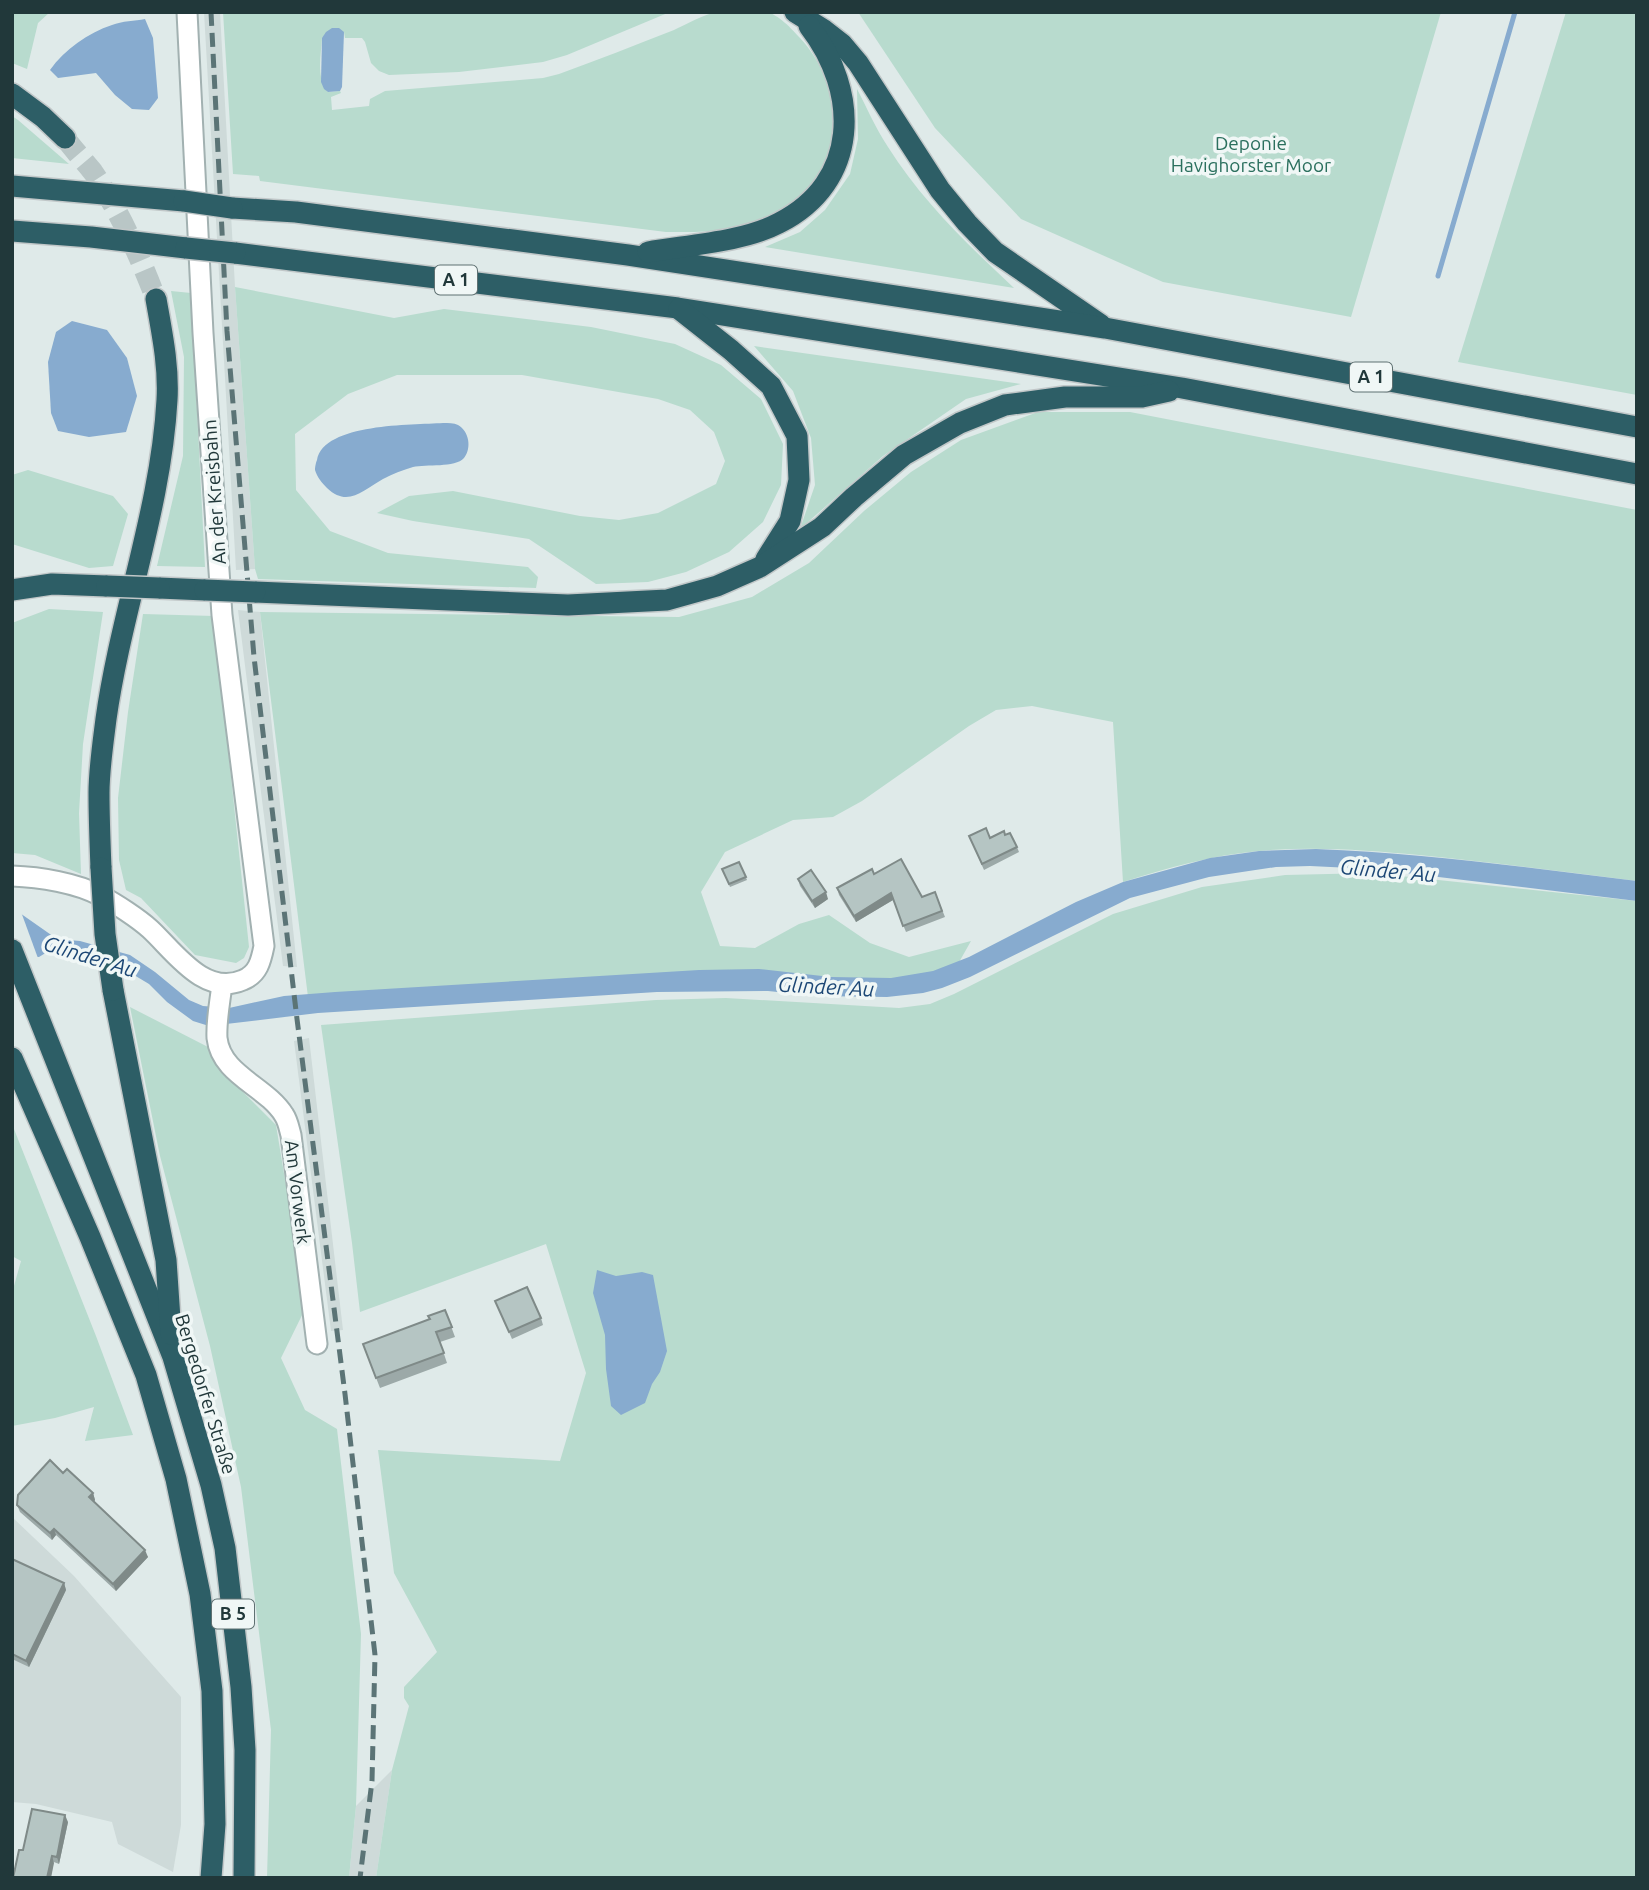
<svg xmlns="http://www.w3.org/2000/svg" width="1649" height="1890" viewBox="0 0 1649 1890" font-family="Ubuntu,sans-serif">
<rect width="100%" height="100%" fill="#dfeae9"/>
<g fill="#cedad9">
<path d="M 204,12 L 220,12 L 235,287 L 255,569 L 236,570 Z"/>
<path d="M 238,610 L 260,612 L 297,967 L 283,966 Z"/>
<path d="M 309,1038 L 343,1330 L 331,1331 L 294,1041 Z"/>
<path d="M 12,1517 L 74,1576 L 181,1697 L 181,1825 L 173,1872 L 118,1844 L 112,1822 L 36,1804 L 12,1802 Z"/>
<path d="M 392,1770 L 376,1878 L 349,1878 L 356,1806 Z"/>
</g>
<g fill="#b8dbce">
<path d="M 12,12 L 50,12 L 38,23 L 27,69 L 12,63 Z"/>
<path d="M 223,12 L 670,12 L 567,55 L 543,62 L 459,72 L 389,75 L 379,71 L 371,63 L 365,42 L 362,38 L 345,38 L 344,32 L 322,38 C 321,55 316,79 328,92 L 340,91 L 341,93 L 331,97 L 332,110 L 369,106 L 370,99 L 385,91 L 543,78 L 559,74 C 598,60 635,45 674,30 C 687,24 704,14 718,12 C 731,10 753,11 766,12 C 778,14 792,29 800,38 C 832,72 846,128 822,171 C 811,191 787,208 766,218 C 735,233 699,232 666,232 L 260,181 L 259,176 L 233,174 Z"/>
<path d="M 858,12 L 1441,12 L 1351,317 L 1163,282 L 1021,219 L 935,128 Z"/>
<path d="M 1566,12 L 1637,12 L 1637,395 L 1458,362 Z"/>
<path d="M 857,89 C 867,108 876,129 888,147 C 922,201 968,245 1014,288 L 765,247 L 800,232 L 825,210 L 850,174 L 858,139 Z"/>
<path d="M 12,116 L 18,120 L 69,164 L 12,158 Z"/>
<path d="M 235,287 L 394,318 L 444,309 L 591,327 L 675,344 L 721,365 L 761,399 L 783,444 L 781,485 L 763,522 L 729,552 L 686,572 L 648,582 L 596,584 L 529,539 L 413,521 L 377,513 L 409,496 L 453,491 L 580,516 L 619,520 L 658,513 L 716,484 L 725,461 L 714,432 L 690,410 L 658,399 L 522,375 L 397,375 L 348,394 L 295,434 L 296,490 L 330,531 L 388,553 L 528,567 L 538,577 L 536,588 L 258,579 L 255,569 Z"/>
<path d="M 171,291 L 191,293 L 205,567 L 157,566 L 183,456 L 184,357 Z"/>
<path d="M 754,346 L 1021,384 L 966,399 L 883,456 L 800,529 L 815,485 L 811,438 L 793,391 Z"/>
<path d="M 1038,412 L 1130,412 L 1637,510 L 1637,881 C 1564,872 1492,862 1419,855 C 1366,850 1312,846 1259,851 C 1212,855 1168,868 1123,882 L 1113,722 L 1032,706 L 996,710 L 969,726 L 862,801 L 833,817 L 793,820 L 725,852 L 701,892 L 720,946 L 755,948 L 799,924 L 829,915 L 870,943 L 909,957 L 971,941 L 958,964 L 910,983 L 787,976 L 308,997 L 260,612 L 679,617 L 752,597 L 809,563 L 864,511 L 911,472 L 961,440 Z"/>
<path d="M 28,470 L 113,496 L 128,514 L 113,566 L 89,568 L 12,544 L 12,475 Z"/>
<path d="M 49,609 L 103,612 L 83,744 L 79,813 L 81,874 L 35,855 L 12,853 L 12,623 Z"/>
<path d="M 143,614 L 214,616 L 249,947 L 244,958 L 236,963 L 195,955 L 141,898 L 126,890 L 119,860 L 118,798 L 128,712 Z"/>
<path d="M 1372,873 L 1637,901 L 1637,1878 L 376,1878 L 392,1770 L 409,1706 L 404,1698 L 404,1687 L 437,1652 L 394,1573 L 378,1450 L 560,1461 L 586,1373 L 546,1244 L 360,1312 L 352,1243 L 321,1025 L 656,1000 L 726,998 L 899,1008 L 930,1004 L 954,994 L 1113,914 L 1202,887 L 1285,875 Z"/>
<path d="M 130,1007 L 208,1047 L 237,1086 L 276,1125 L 306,1307 L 281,1358 L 305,1410 L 337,1429 L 361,1634 L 356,1806 L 349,1878 L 267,1878 L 271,1730 L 241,1487 L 210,1346 L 160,1156 Z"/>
<path d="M 12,1124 L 96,1336 L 133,1435 L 85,1441 L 94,1407 L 55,1418 L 12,1426 L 12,1293 L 21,1261 L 12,1256 Z"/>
</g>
<g fill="#87abcf">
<path d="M 145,19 L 153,38 L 158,98 L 149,110 L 132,109 L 115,95 L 96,73 L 58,78 L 50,70 C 65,49 88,33 112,25 C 122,21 135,21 145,19 Z"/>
<path d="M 332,28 L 339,28 L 344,32 L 342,87 L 340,91 L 328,92 L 324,89 L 321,82 L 322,38 L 326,32 Z"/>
<path d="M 72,321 L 107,330 L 127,358 L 137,396 L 126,432 L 89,437 L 58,431 L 51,413 L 48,362 L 56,332 Z"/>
<path d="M 443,423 C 448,423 454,423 458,425 C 469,431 472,448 464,458 C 455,468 426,464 413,467 C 403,470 392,474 383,479 C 363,490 348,508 327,488 C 322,483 317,477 315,470 C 315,467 316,462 317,460 C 324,423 412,425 443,423 Z"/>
<path d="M 1316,849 C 1424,853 1530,868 1637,881 L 1637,901 L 1372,869 L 1310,866 L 1276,867 L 1209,877 L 1130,898 L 970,977 L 942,988 L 923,993 L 887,997 L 817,996 L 768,991 L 657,992 L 318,1013 L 209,1026 L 193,1021 L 167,1002 L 149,984 L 134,975 L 59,948 L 52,949 L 39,957 L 12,956 L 12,909 L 17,911 L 57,939 L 80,941 L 130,955 L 155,972 L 189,1000 L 203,1006 L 229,1008 L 284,996 L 335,992 L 699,970 L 759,969 L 831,977 L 891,978 L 933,971 L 969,957 L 1076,902 L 1123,882 L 1210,858 L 1259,851 Z"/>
<path d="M 597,1270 L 616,1276 L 642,1272 L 653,1275 L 667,1351 L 660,1372 L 652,1384 L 645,1403 L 621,1415 L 611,1406 L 606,1369 L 605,1335 L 593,1293 Z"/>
</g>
<path fill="#dfeae9" d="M 12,906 L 20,909 L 39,961 L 12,960 Z"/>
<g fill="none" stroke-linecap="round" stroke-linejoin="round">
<path stroke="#87abcf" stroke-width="5" d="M 1438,276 L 1515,12"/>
<path stroke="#b9c6c6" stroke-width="21" stroke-dasharray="21 10" stroke-linecap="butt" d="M 65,138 C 74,150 84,161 93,172 C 120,212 139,255 156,299"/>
<g stroke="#a2b1b1" stroke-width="23">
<g id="street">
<path d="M 12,876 C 40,877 77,883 101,896 C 115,903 139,919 150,929 C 174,951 204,997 243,980 C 258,974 261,961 264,946 L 222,615 L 203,333 L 187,12"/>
<path d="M 222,984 C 220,1002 216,1021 217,1038 C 221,1075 266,1086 284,1115 C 288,1121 289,1128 291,1135 L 317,1344"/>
</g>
</g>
<g stroke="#c1c7c8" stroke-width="24">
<g id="highway">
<path d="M 795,12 L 824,30 L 842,44 L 858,63 L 940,190 L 967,223 L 995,252 L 1101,325"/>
<path d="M 12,94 L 43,117 L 65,138"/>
<path d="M 12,186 L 184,201"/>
<path d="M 232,208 L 296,212 L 628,255 L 1105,328 L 1637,427"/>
<path d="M 12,231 L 91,237 L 186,248"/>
<path d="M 648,252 C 688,245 743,242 779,223 C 860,182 860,92 809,26"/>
<path d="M 235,253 L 678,308 L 1182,388 L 1637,474"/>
<path d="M 679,309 L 731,350 L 771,386 L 797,436 L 799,480 L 790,521 L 766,559"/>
<path d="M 159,588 L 205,590"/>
<path d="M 12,590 L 52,584 L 107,586"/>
<path d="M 255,592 L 568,605 L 667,600 L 717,586 L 760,567 L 822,527 L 854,497 L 904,455 L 960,423 L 1005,405 L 1065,397 L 1142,397 L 1169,391"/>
<path d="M 101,868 C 100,843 99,818 99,793 C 99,769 103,743 106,719 C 121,612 161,508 167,400 C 169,366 162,333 156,299"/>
<path d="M 12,950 L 173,1357 L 211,1485 L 225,1548 L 241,1687 L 245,1750 L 244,1878"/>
<path d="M 113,990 L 166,1260 L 171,1334"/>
<path d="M 12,1058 L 90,1237 L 146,1375 L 176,1479 L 200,1594 L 212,1691 L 215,1824 L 211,1878"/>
</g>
</g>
<use href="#street" stroke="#fff" stroke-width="19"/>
<use href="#highway" stroke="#2d5e66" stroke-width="21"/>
<path stroke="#5b7476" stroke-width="5" stroke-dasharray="14 7" stroke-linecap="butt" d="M 211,12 L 227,331 L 254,657 L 297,1019 L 345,1394 L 375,1655 L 372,1781 L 360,1878"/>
<g stroke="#c1c7c8" stroke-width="24" stroke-linecap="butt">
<g id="highway-bridge">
<path d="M 184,201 L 232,208"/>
<path d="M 186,248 L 235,253"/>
<path d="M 107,586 L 159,588"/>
<path d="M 205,590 L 255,592"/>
<path d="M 101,868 L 105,934 L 113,990"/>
</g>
</g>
<use href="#highway-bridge" stroke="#2d5e66" stroke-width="21"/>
</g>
<g fill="#9ca9a8">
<path d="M 1005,835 L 1017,847 L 1019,852 L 984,870 L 969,836 L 990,838 Z"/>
<path d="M 739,862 L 747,880 L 730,887 L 722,869 Z"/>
<path d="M 874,874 L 922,897 L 935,892 L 945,917 L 906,932 L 893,900 L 856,922 L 839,895 L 837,888 Z"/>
<path d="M 798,879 L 828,899 L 815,908 L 800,886 Z"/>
<path d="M 498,1307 L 541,1318 L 543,1325 L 512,1339 Z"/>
<path d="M 445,1310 L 455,1337 L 440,1342 L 447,1363 L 380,1388 L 363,1344 L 430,1319 Z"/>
<path d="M 63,1473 L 93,1493 L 95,1500 L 94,1502 L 148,1557 L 116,1591 L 56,1535 L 52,1540 L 20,1512 L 17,1505 Z"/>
<path d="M 12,1559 L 64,1583 L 66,1590 L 29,1667 L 12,1659 Z"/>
<path d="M 68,1822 L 59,1864 L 23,1850 Z"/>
</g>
<g fill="#7f8a88">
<path d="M 826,892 L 828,899 L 815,908 L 812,901 Z"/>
<path d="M 891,893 L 893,900 L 856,922 L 854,916 Z"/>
<path d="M 93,1493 L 95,1500 L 92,1504 L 89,1497 Z"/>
<path d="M 54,1529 L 56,1535 L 52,1540 L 50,1533 Z"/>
<path d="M 145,1550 L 148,1557 L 116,1591 L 113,1584 Z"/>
<path d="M 64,1583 L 66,1590 L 29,1667 L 26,1661 Z"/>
<path d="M 65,1815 L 68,1822 L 59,1864 L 57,1857 Z"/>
<path d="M 52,1856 L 54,1863 L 51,1878 L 47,1878 Z"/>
</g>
<g fill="#b5c5c3" stroke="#7f8a88" stroke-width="2">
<path d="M 986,828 L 990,838 L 1004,831 L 1005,835 L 1010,833 L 1017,847 L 982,864 L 969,836 Z"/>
<path d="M 901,859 L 922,897 L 935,892 L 942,911 L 903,926 L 891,893 L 854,916 L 837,888 L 872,869 L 874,874 Z"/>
<path d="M 739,862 L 746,877 L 729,884 L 722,869 Z"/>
<path d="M 811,870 L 826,892 L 812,901 L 798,879 Z"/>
<path d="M 527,1287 L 541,1318 L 509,1332 L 495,1301 Z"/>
<path d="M 445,1310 L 452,1327 L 436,1332 L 444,1353 L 376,1378 L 363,1344 L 430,1319 L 428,1316 Z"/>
<path d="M 50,1460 L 63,1473 L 67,1469 L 93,1493 L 89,1497 L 145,1550 L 113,1584 L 54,1529 L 50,1533 L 17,1505 L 18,1495 Z"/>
<path d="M 12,1559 L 64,1583 L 26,1661 L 12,1654 Z"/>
<path d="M 32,1809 L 65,1815 L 57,1857 L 52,1856 L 47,1878 L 13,1878 L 19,1850 L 23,1850 Z"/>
</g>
<g text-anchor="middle" stroke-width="7" stroke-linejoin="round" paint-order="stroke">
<g fill="#f0f7f6" stroke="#5f7172" stroke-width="2">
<rect x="435" y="265.5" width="42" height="29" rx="5"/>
<rect x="1350" y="362.5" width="42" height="29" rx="5"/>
<rect x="212" y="1599.5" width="42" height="29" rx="5"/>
</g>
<g font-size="18" font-weight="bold" fill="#21383a">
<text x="456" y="286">A 1</text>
<text x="1371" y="383">A 1</text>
<text x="233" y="1620">B 5</text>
</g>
<g font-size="19" fill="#2b705e" stroke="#f0f7f6">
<text x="1251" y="150">Deponie<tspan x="1251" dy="22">Havighorster Moor</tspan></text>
</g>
<g font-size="19" fill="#21383a" stroke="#f0f7f6">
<text transform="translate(214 492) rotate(-94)" y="7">An der Kreisbahn</text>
<text transform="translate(298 1192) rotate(83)" y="7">Am Vorwerk</text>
<text transform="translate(206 1394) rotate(73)" y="7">Bergedorfer Straße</text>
</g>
<g font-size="21" font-style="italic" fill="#1c4775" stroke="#f0f7f6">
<text transform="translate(1388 871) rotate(5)" y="7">Glinder Au</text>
<text transform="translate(90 957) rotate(17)" y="7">Glinder Au</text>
<text transform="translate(826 987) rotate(3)" y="7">Glinder Au</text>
</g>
</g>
<rect width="1649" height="1890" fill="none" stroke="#21383a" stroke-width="28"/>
</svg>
